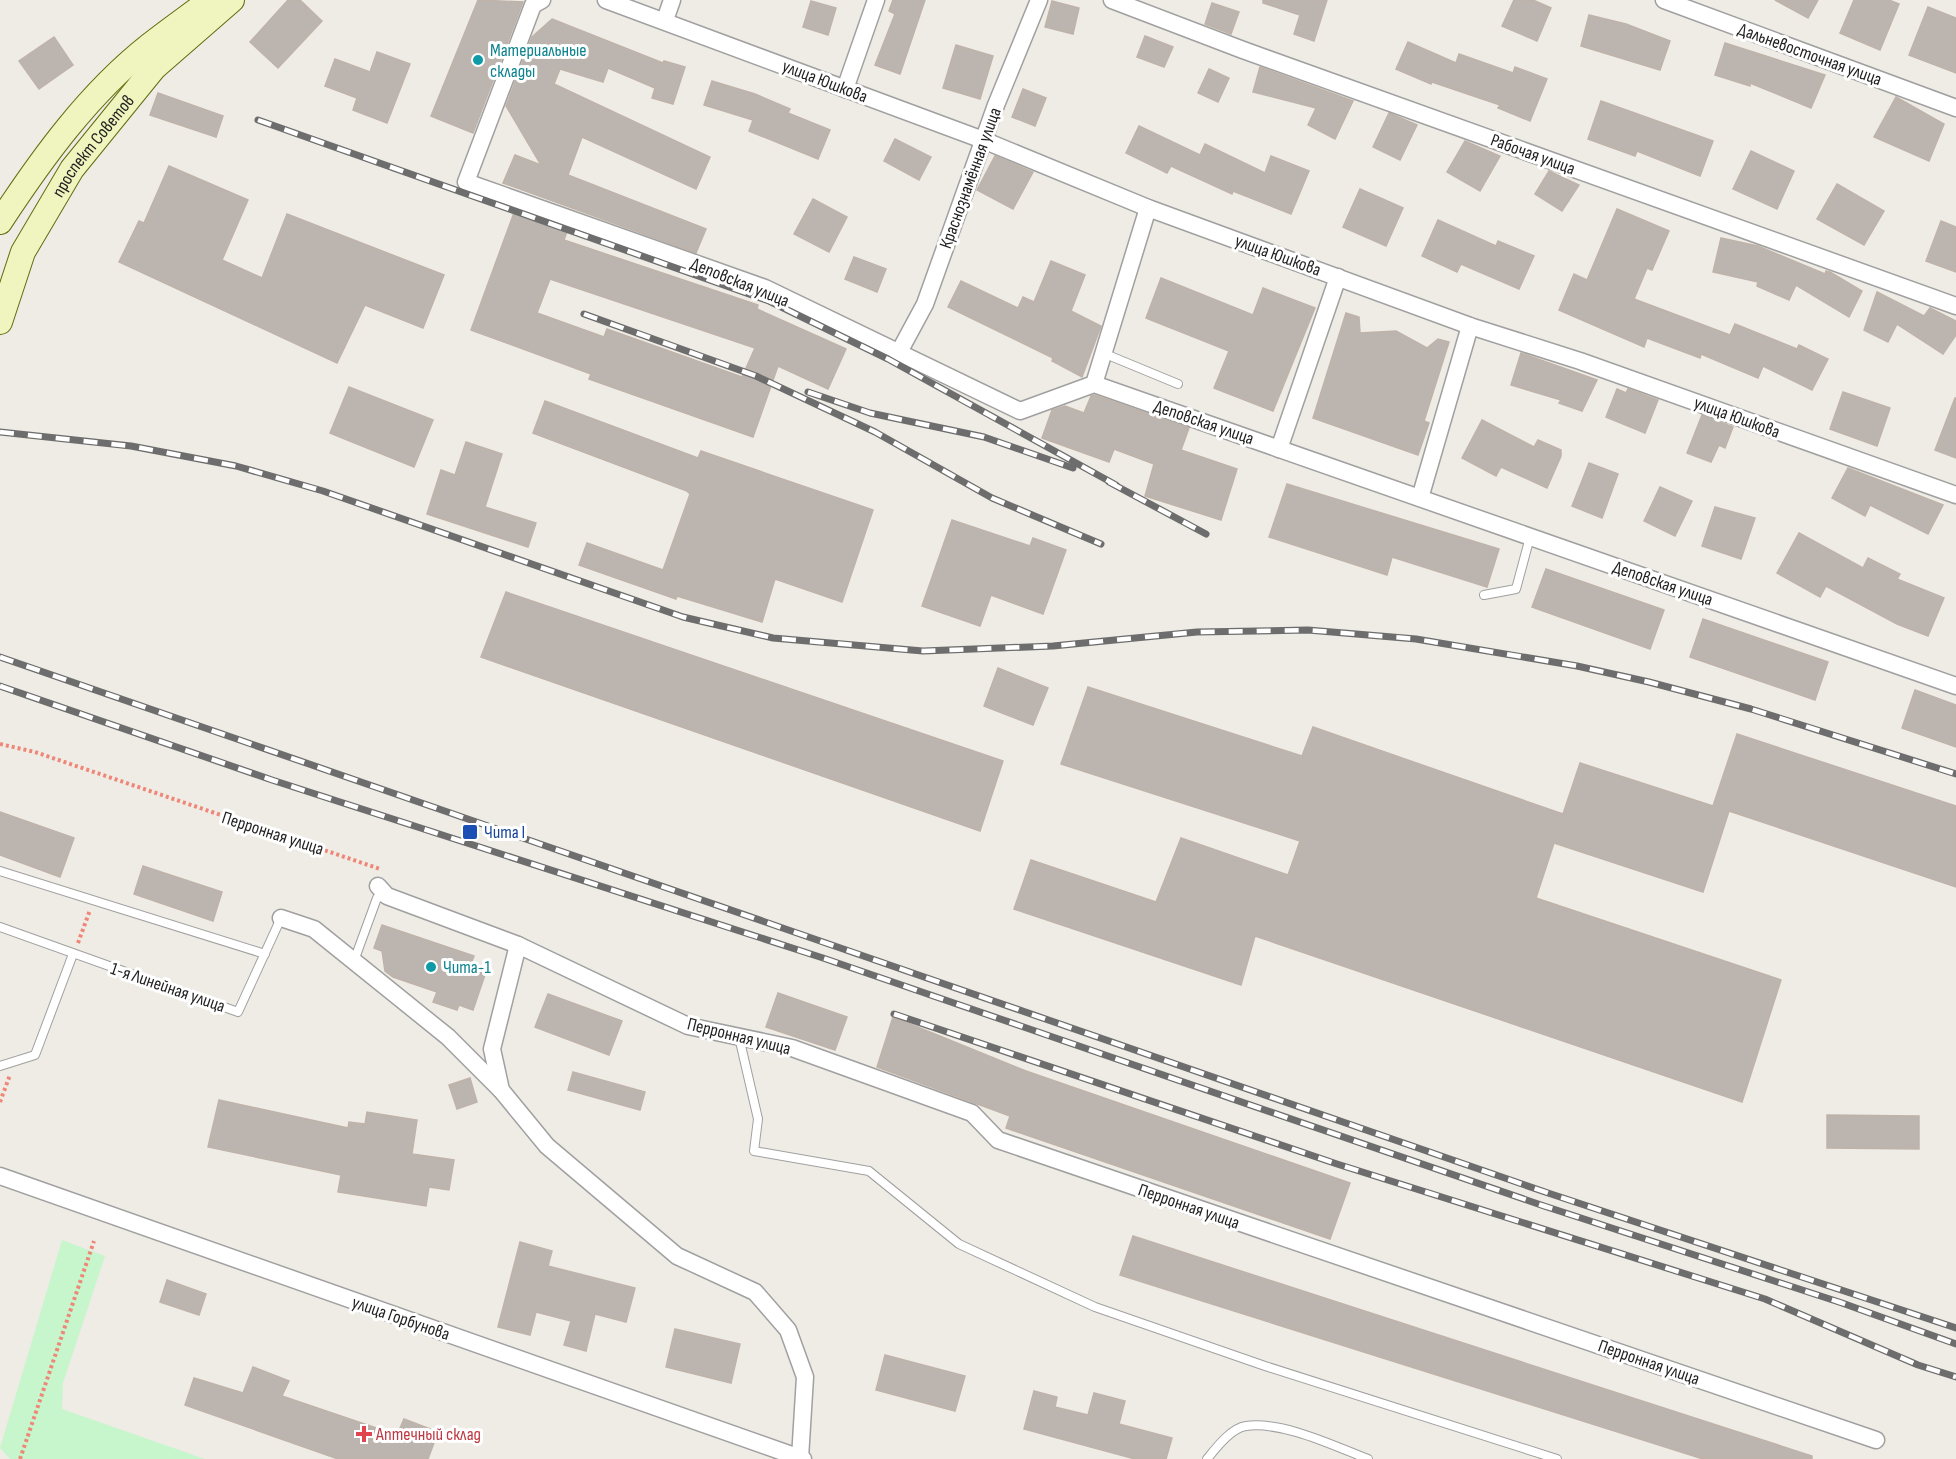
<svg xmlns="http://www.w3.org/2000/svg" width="1956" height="1459" viewBox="0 0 1956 1459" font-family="'Sofia Sans Condensed',sans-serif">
<rect width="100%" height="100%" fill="#efece6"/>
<path fill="#c7f5cc" d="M 62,1240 L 105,1256 L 63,1383 L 62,1409 L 205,1459 L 10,1459 L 0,1448 Z"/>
<g fill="#bcb5af" stroke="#bfb3a9" stroke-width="1.5" fill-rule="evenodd">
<path d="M 288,0 L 300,0 L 322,21 L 278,68 L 250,42 Z"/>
<path d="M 478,0 L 523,2 L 473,133 L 431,116 Z"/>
<path d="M 893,0 L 925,0 L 900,74 L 875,65 L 895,14 L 889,11 Z"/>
<path d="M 1263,0 L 1327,0 L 1314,41 L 1294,34 L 1300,15 L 1263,3 Z"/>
<path d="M 1514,0 L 1533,0 L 1551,8 L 1537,41 L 1502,26 Z"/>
<path d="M 1775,0 L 1818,0 L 1808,18 Z"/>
<path d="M 1854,0 L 1889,0 L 1899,4 L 1880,50 L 1840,33 Z"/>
<path d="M 811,1 L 836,8 L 828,35 L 803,27 Z"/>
<path d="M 1052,1 L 1079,8 L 1073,34 L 1045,27 Z"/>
<path d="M 1212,3 L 1239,12 L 1231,34 L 1205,24 Z"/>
<path d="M 1928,7 L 1956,18 L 1956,73 L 1909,55 Z"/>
<path d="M 1589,15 L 1626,24 L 1670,41 L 1660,70 L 1581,46 Z"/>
<path d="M 552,19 L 663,63 L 664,61 L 685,67 L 673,104 L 652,98 L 655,88 L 608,68 L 603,82 L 560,69 L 554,84 L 710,157 L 696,189 L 582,137 L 568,175 L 706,229 L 696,253 L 503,183 L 515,155 L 541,165 L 506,106 L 532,37 Z"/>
<path d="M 1145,36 L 1173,47 L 1164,67 L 1137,57 Z"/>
<path d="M 54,37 L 73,65 L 39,89 L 19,61 Z"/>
<path d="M 1408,42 L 1456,63 L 1459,54 L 1513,73 L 1515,67 L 1547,79 L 1530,121 L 1498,108 L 1500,105 L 1432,82 L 1431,84 L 1396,69 Z"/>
<path d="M 1725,43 L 1825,75 L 1811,108 L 1750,83 L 1750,86 L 1715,75 Z"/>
<path d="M 956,45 L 993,56 L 980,99 L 943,88 Z"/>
<path d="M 377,52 L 410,64 L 387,123 L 353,110 L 357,98 L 325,86 L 335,59 L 370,72 Z"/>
<path d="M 1260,67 L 1353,101 L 1335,139 L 1308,125 L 1316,108 L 1253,92 Z"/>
<path d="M 1209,69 L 1229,78 L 1218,102 L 1198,93 Z"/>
<path d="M 712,81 L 755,94 L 790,109 L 788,113 L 830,130 L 818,159 L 749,131 L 753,120 L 704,105 Z"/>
<path d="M 1023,89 L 1046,98 L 1035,126 L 1012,117 Z"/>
<path d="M 158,93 L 223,116 L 216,137 L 150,115 Z"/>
<path d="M 1896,97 L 1944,124 L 1929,161 L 1874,137 Z"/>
<path d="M 1601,101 L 1713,141 L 1700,176 L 1637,151 L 1635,156 L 1588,139 Z"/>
<path d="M 1389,113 L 1417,125 L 1400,160 L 1373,147 Z"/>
<path d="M 1139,126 L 1200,155 L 1205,144 L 1265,173 L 1271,156 L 1309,171 L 1291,214 L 1233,191 L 1232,194 L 1171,166 L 1167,173 L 1126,153 Z"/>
<path d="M 895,139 L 931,157 L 919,180 L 884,161 Z"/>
<path d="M 1465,141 L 1500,156 L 1480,191 L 1447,172 Z"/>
<path d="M 1751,151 L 1794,171 L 1777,209 L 1733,189 Z"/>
<path d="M 995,156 L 1033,172 L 1013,209 L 977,190 Z"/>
<path d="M 169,166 L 248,200 L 222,260 L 262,278 L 287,214 L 444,275 L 423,328 L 365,305 L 337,363 L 119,262 L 139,221 L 144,223 Z"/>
<path d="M 1549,171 L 1579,185 L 1562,211 L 1535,194 Z"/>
<path d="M 1837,184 L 1884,211 L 1864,245 L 1817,219 Z"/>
<path d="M 1360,189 L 1403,208 L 1386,246 L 1343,227 Z"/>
<path d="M 813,199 L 847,217 L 829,252 L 794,234 Z"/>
<path d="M 1617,209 L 1669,231 L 1652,270 L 1647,268 L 1634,299 L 1730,335 L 1735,324 L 1797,349 L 1799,345 L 1828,359 L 1812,390 L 1763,366 L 1758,378 L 1701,354 L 1700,358 L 1647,338 L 1644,347 L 1559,310 L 1574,274 L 1587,280 Z"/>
<path d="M 515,210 L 568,229 L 564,240 L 758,305 L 757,309 L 846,349 L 828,389 L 778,366 L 753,437 L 589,379 L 591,374 L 471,330 ZM 550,279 L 755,348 L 742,377 L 607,329 L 604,337 L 537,313 Z"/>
<path d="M 1438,220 L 1496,246 L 1498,241 L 1534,256 L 1519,289 L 1461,264 L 1457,272 L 1422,256 Z"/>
<path d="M 1941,221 L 1956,227 L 1956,272 L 1926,261 Z"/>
<path d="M 1721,238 L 1758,246 L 1825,274 L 1826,271 L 1830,272 L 1862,291 L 1849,317 L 1796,285 L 1789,300 L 1757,286 L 1758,282 L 1713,272 Z"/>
<path d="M 854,257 L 886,269 L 877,292 L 845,279 Z"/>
<path d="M 1051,261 L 1085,275 L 1071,311 L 1101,326 L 1082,377 L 1052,361 L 1053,358 L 948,307 L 961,281 L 1018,308 L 1023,297 L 1034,302 Z"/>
<path d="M 1161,278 L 1253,315 L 1263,288 L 1315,308 L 1273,411 L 1214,388 L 1229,351 L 1146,318 Z"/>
<path d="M 1877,292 L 1924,316 L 1930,308 L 1956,321 L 1956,335 L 1943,354 L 1897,324 L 1888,342 L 1864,330 Z"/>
<path d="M 1346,313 L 1359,317 L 1360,333 L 1396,331 L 1427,348 L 1438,339 L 1449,342 L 1424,421 L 1429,423 L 1418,455 L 1313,418 Z"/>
<path d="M 1521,353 L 1597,380 L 1582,411 L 1559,403 L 1561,400 L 1511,385 Z"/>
<path d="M 349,387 L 433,420 L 414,467 L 330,433 Z"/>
<path d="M 1617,389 L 1626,393 L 1628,389 L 1658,400 L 1645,433 L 1606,417 Z"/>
<path d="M 1843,392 L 1890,408 L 1877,446 L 1830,429 Z"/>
<path d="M 1094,395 L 1189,428 L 1181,450 L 1237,469 L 1221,520 L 1145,496 L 1154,464 L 1114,449 L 1109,462 L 1042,438 L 1052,410 L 1065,406 L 1084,413 L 1091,396 Z"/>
<path d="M 1955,398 L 1956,398 L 1956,458 L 1935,450 Z"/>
<path d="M 545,401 L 698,458 L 701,451 L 873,510 L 842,602 L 775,579 L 762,622 L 677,596 L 676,599 L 579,565 L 587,543 L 663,570 L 690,494 L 687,491 L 533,433 Z"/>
<path d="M 1702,415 L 1733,427 L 1725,448 L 1719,445 L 1711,462 L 1687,453 Z"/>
<path d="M 1482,420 L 1534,447 L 1538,440 L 1561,450 L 1561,456 L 1547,488 L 1501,467 L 1496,476 L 1462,458 Z"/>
<path d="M 466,442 L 502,454 L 485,507 L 536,523 L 528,547 L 427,514 L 441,470 L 455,475 Z"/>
<path d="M 1589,463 L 1618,474 L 1602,518 L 1572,506 Z"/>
<path d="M 1848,468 L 1943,505 L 1928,534 L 1870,505 L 1865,516 L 1832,498 Z"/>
<path d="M 1287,484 L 1499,549 L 1487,587 L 1392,557 L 1387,575 L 1269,537 Z"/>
<path d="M 1660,487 L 1692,501 L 1675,536 L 1644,521 Z"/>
<path d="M 1715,507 L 1755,518 L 1741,559 L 1702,546 Z"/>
<path d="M 952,520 L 1030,546 L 1033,538 L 1066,550 L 1043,614 L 991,595 L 980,626 L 922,606 Z"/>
<path d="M 1799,533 L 1863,568 L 1868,558 L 1900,574 L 1897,579 L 1944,598 L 1928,636 L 1897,624 L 1826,586 L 1820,597 L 1777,573 Z"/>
<path d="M 1546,569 L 1664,610 L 1650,649 L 1532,607 Z"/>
<path d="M 506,592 L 1003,761 L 980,831 L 481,657 Z"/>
<path d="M 1703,619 L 1828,662 L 1815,700 L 1690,657 Z"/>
<path d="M 998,668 L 1048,688 L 1033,725 L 984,706 Z"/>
<path d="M 1088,687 L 1302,756 L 1313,727 L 1563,814 L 1580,763 L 1713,806 L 1737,734 L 1956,806 L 1956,887 L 1729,811 L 1703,892 L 1554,843 L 1536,898 L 1781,980 L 1742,1102 L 1255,936 L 1241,985 L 1014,909 L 1031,860 L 1156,902 L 1181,838 L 1288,875 L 1300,841 L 1061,764 Z"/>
<path d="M 1915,690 L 1956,705 L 1956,747 L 1902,728 Z"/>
<path d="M 0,812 L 74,838 L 60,877 L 0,855 Z"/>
<path d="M 143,866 L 222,892 L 213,921 L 134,894 Z"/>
<path d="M 382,925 L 474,956 L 471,964 L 487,969 L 473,1010 L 459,1005 L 457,1010 L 433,1002 L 437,992 L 393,977 L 385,971 L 382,951 L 374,948 Z"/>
<path d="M 778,993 L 847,1017 L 835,1050 L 766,1027 Z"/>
<path d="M 548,994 L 622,1021 L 609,1055 L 535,1027 Z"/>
<path d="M 893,1017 L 1026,1071 L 1350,1183 L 1330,1239 L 1006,1128 L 1010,1116 L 877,1067 Z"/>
<path d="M 573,1072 L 645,1092 L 640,1110 L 568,1090 Z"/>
<path d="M 470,1078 L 477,1102 L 457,1109 L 449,1085 Z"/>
<path d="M 219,1100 L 348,1128 L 349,1122 L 365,1124 L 367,1112 L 417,1120 L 412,1154 L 454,1160 L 449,1190 L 429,1187 L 426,1206 L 338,1192 L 341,1175 L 208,1147 Z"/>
<path d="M 1827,1115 L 1919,1116 L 1919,1149 L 1827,1148 Z"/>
<path d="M 1133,1236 L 1812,1456 L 1812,1459 L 1703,1459 L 1120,1275 Z"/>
<path d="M 520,1242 L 552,1251 L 548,1266 L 635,1288 L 626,1322 L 595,1314 L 586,1351 L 564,1345 L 571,1321 L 536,1312 L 530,1335 L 498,1327 Z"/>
<path d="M 167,1280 L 206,1294 L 199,1315 L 160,1302 Z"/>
<path d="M 675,1329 L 740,1344 L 731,1383 L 666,1367 Z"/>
<path d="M 885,1355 L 965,1376 L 955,1411 L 876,1390 Z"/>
<path d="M 253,1367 L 289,1381 L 282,1396 L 397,1435 L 404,1419 L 438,1432 L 428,1459 L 338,1459 L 185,1405 L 194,1378 L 243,1393 Z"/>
<path d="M 1034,1391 L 1057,1397 L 1055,1407 L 1088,1415 L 1094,1393 L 1125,1401 L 1119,1424 L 1172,1438 L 1166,1459 L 1135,1459 L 1024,1429 Z"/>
</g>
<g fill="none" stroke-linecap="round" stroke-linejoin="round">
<g stroke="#a0a0a0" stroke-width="10">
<g id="lane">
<path d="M 1103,353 L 1178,384"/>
<path d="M 1484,595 L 1516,589 L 1530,537"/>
<path d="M 0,871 L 265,954"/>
<path d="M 0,927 L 238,1012 L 281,918"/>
<path d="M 354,961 L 377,898 L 387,896"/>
<path d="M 739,1037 L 758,1119 L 754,1151 L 869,1171 L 959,1244 L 1095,1307 L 1265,1366 L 1557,1459"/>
<path d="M 0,1066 L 35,1055 L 73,954"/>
<path d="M 1207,1459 C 1216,1448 1231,1428 1246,1426 C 1283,1421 1334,1446 1368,1459"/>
</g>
</g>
<g stroke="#a0a0a0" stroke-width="19">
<g id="street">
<path d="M 542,0 L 533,5 L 466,182 L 765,288 L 1020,411 L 1094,384 L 1956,686"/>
<path d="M 606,0 L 983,140 L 1148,208 L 1470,326 L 1580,361 L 1956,495"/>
<path d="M 1112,0 L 1243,50 L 1956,306"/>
<path d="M 1664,0 L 1956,108"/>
<path d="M 665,20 L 672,0"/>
<path d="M 845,89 L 876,0"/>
<path d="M 898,354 L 925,304 L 996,105 L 1039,0"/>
<path d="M 1094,384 L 1148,208"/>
<path d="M 1279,449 L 1338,277"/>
<path d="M 1420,498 L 1470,326"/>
<path d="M 378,886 L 387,896 L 518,945"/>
<path d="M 281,918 L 314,929 L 448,1037 L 501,1090"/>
<path d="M 0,1176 L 803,1459"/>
<path d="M 800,1458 L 805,1377 L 788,1330 L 755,1292 L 677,1256 L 547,1146 L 501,1090 L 492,1049 L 518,945 L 688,1026 L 792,1048 L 972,1113 L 998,1140 L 1876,1440"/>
</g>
</g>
<g stroke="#606d0e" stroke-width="26">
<g id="secondary">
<path d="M 0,222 C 42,158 89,93 150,45 C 169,30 189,16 209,1"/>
<path id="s1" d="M 0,322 L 23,252 L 72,169 L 154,68 L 232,0"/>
</g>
</g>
<g stroke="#ee8777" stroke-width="4" stroke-dasharray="3 3" stroke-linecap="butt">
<path d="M 0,744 L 35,752 L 380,869"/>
<path d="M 78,943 L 90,910"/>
<path d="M 0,1102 L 10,1075"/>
<path d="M 20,1459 L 94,1241"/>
</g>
<use href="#lane" stroke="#fff" stroke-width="8"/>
<use href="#street" stroke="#fff" stroke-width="16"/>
<use href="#secondary" stroke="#f0f4be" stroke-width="24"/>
<g stroke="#6d6d6d" stroke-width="7">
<g id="rail">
<path d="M 258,120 L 769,301 L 888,359 L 1116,485"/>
<path d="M 584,314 L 756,376 L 875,432 L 992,498 L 1101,544"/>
<path d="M 808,392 L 870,413 L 984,437 L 1073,468"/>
<path d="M 0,432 L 131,446 L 236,466 L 323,491 L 683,617 L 773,638 L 923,651 L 1053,646 L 1197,632 L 1308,630 L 1416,639 L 1577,666 L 1649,682 L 1751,709 L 1956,774"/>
<path d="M 1109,482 L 1206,534"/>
<path d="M 0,657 L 1548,1193 L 1956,1328"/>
<path d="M 0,686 L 272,780 L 823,958 L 1544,1206 L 1842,1303 L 1956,1344"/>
<path d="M 894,1014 L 1337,1164 L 1765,1299 L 1918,1365 L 1956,1377"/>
</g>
</g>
<use href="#rail" stroke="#fff" stroke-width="4.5" stroke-dasharray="14" stroke-linecap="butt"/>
</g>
<g fill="#0f9aa8" stroke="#fff" stroke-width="2">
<circle cx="478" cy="60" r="6"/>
<circle cx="431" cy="967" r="6"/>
</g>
<rect fill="#1a4fb4" stroke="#fff" stroke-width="2" x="462" y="824" width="16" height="16" rx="3"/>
<path fill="#e0444e" stroke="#fff" stroke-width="2" d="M361 1425h6v6h6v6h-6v6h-6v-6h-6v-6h6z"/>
<g text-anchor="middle" stroke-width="6" stroke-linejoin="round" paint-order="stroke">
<g font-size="18" fill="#0d838f" stroke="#fff" text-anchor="start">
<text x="490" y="56">Материальные<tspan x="490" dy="21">склады</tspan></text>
<text x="443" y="973">Чита-1</text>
</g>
<g font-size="18" fill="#1f1f1f" stroke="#fff">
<text transform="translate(1810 54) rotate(20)" y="6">Дальневосточная улица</text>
<text transform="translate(825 81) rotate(21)" y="6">улица Юшкова</text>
<text dy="6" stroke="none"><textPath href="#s1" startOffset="201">проспект Советов</textPath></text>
<text transform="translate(1533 154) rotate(20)" y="6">Рабочая улица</text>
<text transform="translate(970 178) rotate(-70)" y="6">Краснознамённая улица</text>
<text transform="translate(1278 255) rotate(20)" y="6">улица Юшкова</text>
<text transform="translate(740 282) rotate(22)" y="6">Деповская улица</text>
<text transform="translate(1737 417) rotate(20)" y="6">улица Юшкова</text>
<text transform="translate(1204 422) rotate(19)" y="6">Деповская улица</text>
<text transform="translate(1663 583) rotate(19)" y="6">Деповская улица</text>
<text transform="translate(273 833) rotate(18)" y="6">Перронная улица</text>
<text transform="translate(168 987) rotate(19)" y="6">1-я Линейная улица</text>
<text transform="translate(739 1036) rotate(14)" y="6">Перронная улица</text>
<text transform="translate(1189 1206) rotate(19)" y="6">Перронная улица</text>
<text transform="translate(401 1318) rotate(19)" y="6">улица Горбунова</text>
<text transform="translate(1649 1362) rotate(19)" y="6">Перронная улица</text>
</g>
<g font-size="18" fill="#164399" stroke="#fff" text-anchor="start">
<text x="484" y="838">Чита I</text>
</g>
<g font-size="18" fill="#be3a42" stroke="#fff" text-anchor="start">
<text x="376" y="1440">Аптечный склад</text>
</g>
</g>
</svg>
